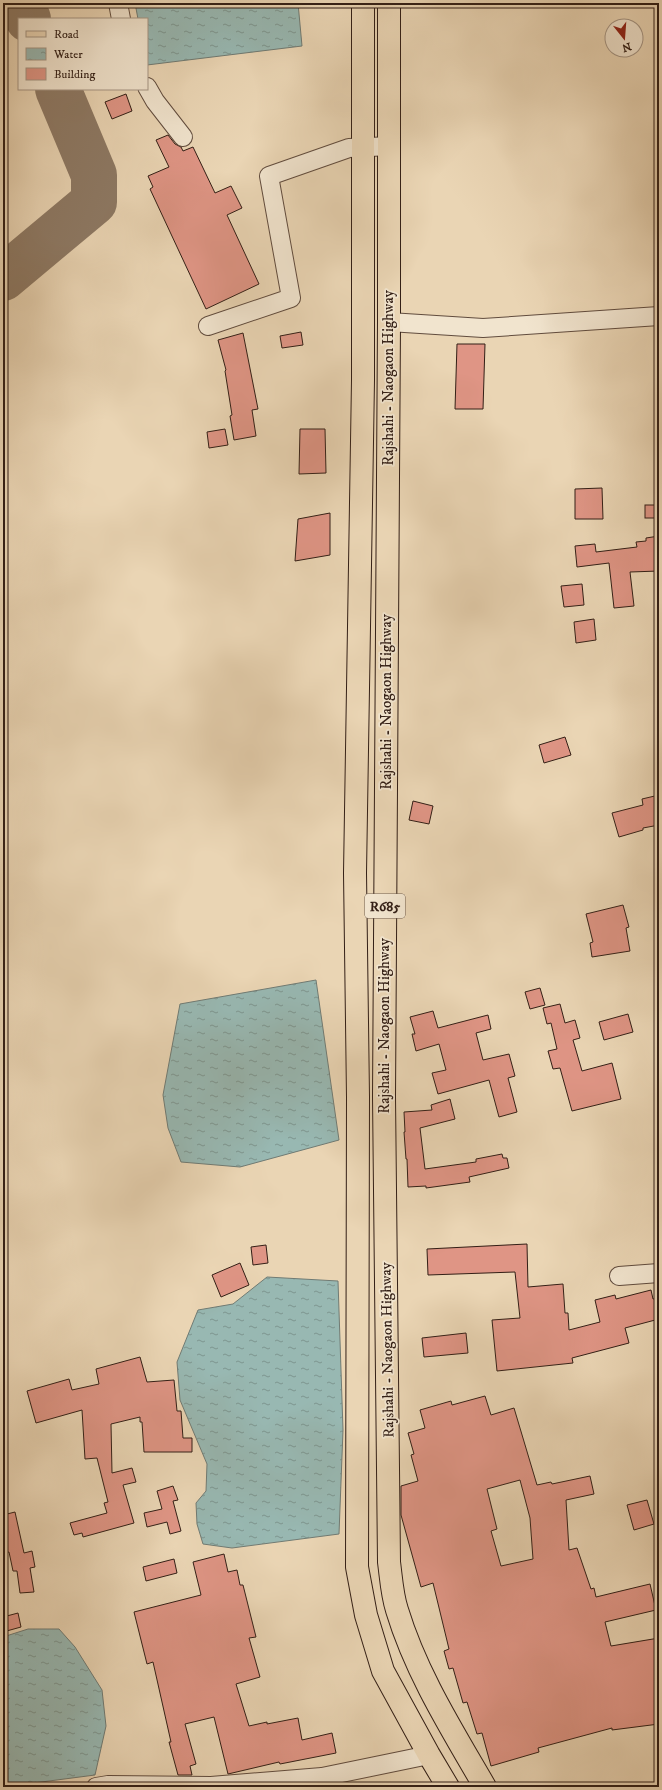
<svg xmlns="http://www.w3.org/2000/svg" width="662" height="1790" viewBox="0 0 662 1790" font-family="'IM FELL DW Pica',serif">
<defs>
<pattern id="water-ripples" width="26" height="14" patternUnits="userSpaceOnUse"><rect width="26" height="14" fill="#98b8b2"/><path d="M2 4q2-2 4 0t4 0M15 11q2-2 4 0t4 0" fill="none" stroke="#7d9590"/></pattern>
</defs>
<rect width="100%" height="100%" fill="#ead5b4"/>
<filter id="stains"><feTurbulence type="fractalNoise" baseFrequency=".005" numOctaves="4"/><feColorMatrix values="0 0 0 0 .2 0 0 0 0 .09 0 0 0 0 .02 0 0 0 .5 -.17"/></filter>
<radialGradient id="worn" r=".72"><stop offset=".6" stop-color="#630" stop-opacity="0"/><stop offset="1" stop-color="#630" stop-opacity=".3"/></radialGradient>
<g fill="url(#water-ripples)" stroke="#707b74">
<path d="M 135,3 L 298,3 L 302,46 L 147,65 L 147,19 L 138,19 Z"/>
<path d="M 316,980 L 339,1140 L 240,1167 L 181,1162 L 168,1128 L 163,1095 L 180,1004 Z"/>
<path d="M 267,1277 L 338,1281 L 343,1430 L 339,1534 L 232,1548 L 203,1544 L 197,1524 L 196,1503 L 206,1491 L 207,1464 L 180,1400 L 177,1362 L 198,1310 L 233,1304 Z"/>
<path d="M 28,1629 L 59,1629 L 75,1647 L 102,1690 L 106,1726 L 95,1775 L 3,1787 L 3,1637 Z"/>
</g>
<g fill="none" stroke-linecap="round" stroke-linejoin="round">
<g stroke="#8e7a65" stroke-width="46">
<path d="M 22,3 L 28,19"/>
<path d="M 3,278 L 94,202 L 94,175 L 58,89"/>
</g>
</g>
<g fill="#df9585" stroke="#331f16" fill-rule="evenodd">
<path d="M 126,94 L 132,111 L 112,119 L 105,102 Z"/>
<path d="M 168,135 L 175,144 L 181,147 L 183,151 L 193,147 L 215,193 L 231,186 L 242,208 L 227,215 L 259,284 L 206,309 L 150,189 L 153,187 L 148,176 L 169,167 L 156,140 Z"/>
<path d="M 301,332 L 303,345 L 282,348 L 280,336 Z"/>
<path d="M 243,333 L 258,409 L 252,410 L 256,436 L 234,440 L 230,416 L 232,415 L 225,371 L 226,370 L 218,340 Z"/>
<path d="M 457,344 L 485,344 L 483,409 L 455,409 Z"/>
<path d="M 225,429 L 228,445 L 209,448 L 207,432 Z"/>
<path d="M 300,429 L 325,429 L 326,473 L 299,474 Z"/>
<path d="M 602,488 L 603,519 L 575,519 L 575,489 Z"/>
<rect x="645" y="505" width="14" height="13"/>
<path d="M 330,513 L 330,555 L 295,561 L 298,519 Z"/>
<path d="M 659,536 L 659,571 L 630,572 L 634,606 L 614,608 L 609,563 L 577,567 L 575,546 L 595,544 L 596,552 L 637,547 L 636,542 L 646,541 L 646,538 Z"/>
<path d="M 582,584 L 584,605 L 564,607 L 561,586 Z"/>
<path d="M 594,619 L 596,640 L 576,643 L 574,622 Z"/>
<path d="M 565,737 L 571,755 L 544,763 L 539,745 Z"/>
<path d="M 659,795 L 659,825 L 643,828 L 643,830 L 619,837 L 612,813 L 643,805 L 642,799 Z"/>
<path d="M 413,801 L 433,806 L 429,824 L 409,820 Z"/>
<path d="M 623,905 L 629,927 L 626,928 L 630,951 L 592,957 L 590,943 L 593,942 L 586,914 Z"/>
<path d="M 540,988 L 545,1005 L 530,1009 L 525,992 Z"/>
<path d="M 560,1004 L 565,1023 L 575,1020 L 580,1038 L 573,1040 L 582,1071 L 612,1063 L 621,1099 L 572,1111 L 560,1068 L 553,1069 L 548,1051 L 557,1049 L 551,1023 L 547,1024 L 543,1008 Z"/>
<path d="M 433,1011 L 438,1028 L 488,1015 L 491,1029 L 476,1033 L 483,1060 L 509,1054 L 515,1076 L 508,1078 L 517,1112 L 499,1117 L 489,1080 L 438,1094 L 432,1073 L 446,1070 L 439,1044 L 416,1051 L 412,1034 L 415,1034 L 410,1017 Z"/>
<path d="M 628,1014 L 633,1032 L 604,1040 L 599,1022 Z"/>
<path d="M 450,1099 L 455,1119 L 420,1128 L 425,1169 L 476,1162 L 476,1159 L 502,1154 L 503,1158 L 507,1158 L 509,1168 L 469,1177 L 470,1182 L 426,1188 L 426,1186 L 408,1187 L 407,1159 L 406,1159 L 404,1132 L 405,1132 L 404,1112 L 432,1110 L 431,1105 Z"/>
<path d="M 527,1244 L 528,1287 L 563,1284 L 565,1313 L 568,1313 L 569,1330 L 600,1322 L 595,1300 L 615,1295 L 616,1299 L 651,1290 L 653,1299 L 659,1298 L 659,1319 L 625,1328 L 629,1343 L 572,1358 L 573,1363 L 497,1371 L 492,1320 L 520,1318 L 515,1272 L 428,1275 L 427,1249 Z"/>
<path d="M 266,1245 L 268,1263 L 253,1265 L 251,1247 Z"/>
<path d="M 240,1263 L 249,1285 L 221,1297 L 212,1275 Z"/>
<path d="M 466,1333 L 468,1353 L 424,1357 L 422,1338 Z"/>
<path d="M 140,1357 L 147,1382 L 174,1380 L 177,1411 L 181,1411 L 183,1438 L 192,1438 L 192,1452 L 144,1452 L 142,1422 L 140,1422 L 140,1417 L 111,1424 L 112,1473 L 132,1468 L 136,1482 L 123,1485 L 134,1523 L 83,1537 L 82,1533 L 74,1535 L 70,1523 L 107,1513 L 104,1503 L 108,1502 L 97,1458 L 85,1459 L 82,1410 L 36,1423 L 27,1391 L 69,1379 L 72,1390 L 99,1384 L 96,1369 Z"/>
<path d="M 485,1396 L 491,1415 L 514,1408 L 537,1485 L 551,1482 L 552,1484 L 590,1476 L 594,1494 L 566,1500 L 569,1550 L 577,1548 L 591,1589 L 594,1588 L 596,1597 L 650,1584 L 656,1610 L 605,1622 L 611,1646 L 659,1638 L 659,1724 L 612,1730 L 612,1728 L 538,1748 L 539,1752 L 491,1766 L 482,1733 L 477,1734 L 467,1702 L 463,1703 L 453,1668 L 449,1669 L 444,1651 L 449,1649 L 433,1583 L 421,1587 L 401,1515 L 401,1486 L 418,1481 L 411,1455 L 414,1454 L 408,1433 L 425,1428 L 420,1410 L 451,1401 L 452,1405 ZM 520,1480 L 530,1518 L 533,1559 L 501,1566 L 491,1531 L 497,1529 L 487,1489 Z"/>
<path d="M 173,1486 L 178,1500 L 173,1501 L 181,1531 L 170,1534 L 167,1522 L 147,1527 L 144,1513 L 162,1509 L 157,1491 Z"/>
<path d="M 647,1500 L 654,1524 L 634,1530 L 627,1505 Z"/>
<path d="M 15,1512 L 24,1553 L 32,1551 L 35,1567 L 30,1568 L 34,1592 L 20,1593 L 17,1571 L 13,1571 L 9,1552 L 3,1553 L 3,1515 Z"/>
<path d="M 224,1554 L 228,1572 L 237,1570 L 240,1585 L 243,1585 L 256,1637 L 249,1638 L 260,1677 L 236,1684 L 249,1726 L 267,1722 L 267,1724 L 298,1718 L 302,1740 L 332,1733 L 336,1753 L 280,1764 L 279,1762 L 228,1774 L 214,1717 L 185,1724 L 196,1764 L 190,1766 L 192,1775 L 178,1775 L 169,1742 L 171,1742 L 153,1662 L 147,1664 L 134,1612 L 201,1595 L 193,1562 Z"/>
<path d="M 174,1559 L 177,1573 L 146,1581 L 143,1567 Z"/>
<path d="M 18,1613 L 21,1627 L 3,1632 L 3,1617 Z"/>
</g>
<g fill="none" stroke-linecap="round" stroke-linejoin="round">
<g stroke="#614c3e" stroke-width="20">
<g id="minor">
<path d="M 118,3 L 121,19"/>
<path d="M 147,87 L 155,101 L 183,137"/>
<path d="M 389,322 L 483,328 L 659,316"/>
<path d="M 208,326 L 291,298 L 269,176 L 349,148 L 390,146"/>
<path d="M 619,1276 L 659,1273"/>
<path d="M 96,1787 L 108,1785 L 211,1786 L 322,1777 L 429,1755"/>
</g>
</g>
<g stroke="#331f16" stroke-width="24">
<g id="major">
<path d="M 363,3 L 363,380 L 355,873 L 358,1097 L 357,1567 L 366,1615 L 383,1671 L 429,1755 L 448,1787"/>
<path d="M 389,3 L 389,322 L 384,1097 L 389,1562 C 391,1577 392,1595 397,1610 C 416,1673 452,1730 485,1787"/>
</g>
</g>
<use href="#minor" stroke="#f1e4ce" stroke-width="18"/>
<use href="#major" stroke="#ead5b4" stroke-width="22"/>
</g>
<g text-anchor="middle" stroke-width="3.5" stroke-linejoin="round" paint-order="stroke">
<rect fill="#f1e4ce" stroke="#6c5a4d" stroke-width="1" x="365" y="894" width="40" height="24" rx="3"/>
<g font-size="14" font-weight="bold" fill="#331f16">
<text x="385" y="911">R685</text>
</g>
<g font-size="15" fill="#331f16" stroke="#f1e4ce">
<text transform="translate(388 378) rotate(-90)" y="5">Rajshahi - Naogaon Highway</text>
<text transform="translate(386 702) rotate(-90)" y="5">Rajshahi - Naogaon Highway</text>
<text transform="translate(384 1026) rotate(-90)" y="5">Rajshahi - Naogaon Highway</text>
<text transform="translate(387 1350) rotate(-91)" y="5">Rajshahi - Naogaon Highway</text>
</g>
</g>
<rect width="662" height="1790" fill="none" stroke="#ead5b4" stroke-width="16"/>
<rect x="4" y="4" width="654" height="1782" fill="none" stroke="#331f16" stroke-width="2"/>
<rect x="8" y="8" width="646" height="1774" fill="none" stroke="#331f16"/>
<rect x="18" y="18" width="130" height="72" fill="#f1e4ce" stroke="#a59584"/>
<rect x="26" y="31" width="20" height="6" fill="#ead5b4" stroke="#a59584"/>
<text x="54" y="38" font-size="12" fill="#331f16">Road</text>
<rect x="26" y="48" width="20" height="12" fill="url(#water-ripples)" stroke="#a59584"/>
<text x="54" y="58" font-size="12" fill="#331f16">Water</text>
<rect x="26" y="68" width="20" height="12" fill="#df9585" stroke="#a59584"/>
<text x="54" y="78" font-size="12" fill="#331f16">Building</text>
<g transform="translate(624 38) rotate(163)"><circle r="19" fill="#f1e4ce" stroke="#a59584"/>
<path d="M0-3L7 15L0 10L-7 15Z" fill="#8f2418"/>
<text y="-6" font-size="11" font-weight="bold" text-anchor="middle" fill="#331f16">N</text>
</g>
<rect width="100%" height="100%" filter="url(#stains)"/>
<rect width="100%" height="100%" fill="url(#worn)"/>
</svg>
